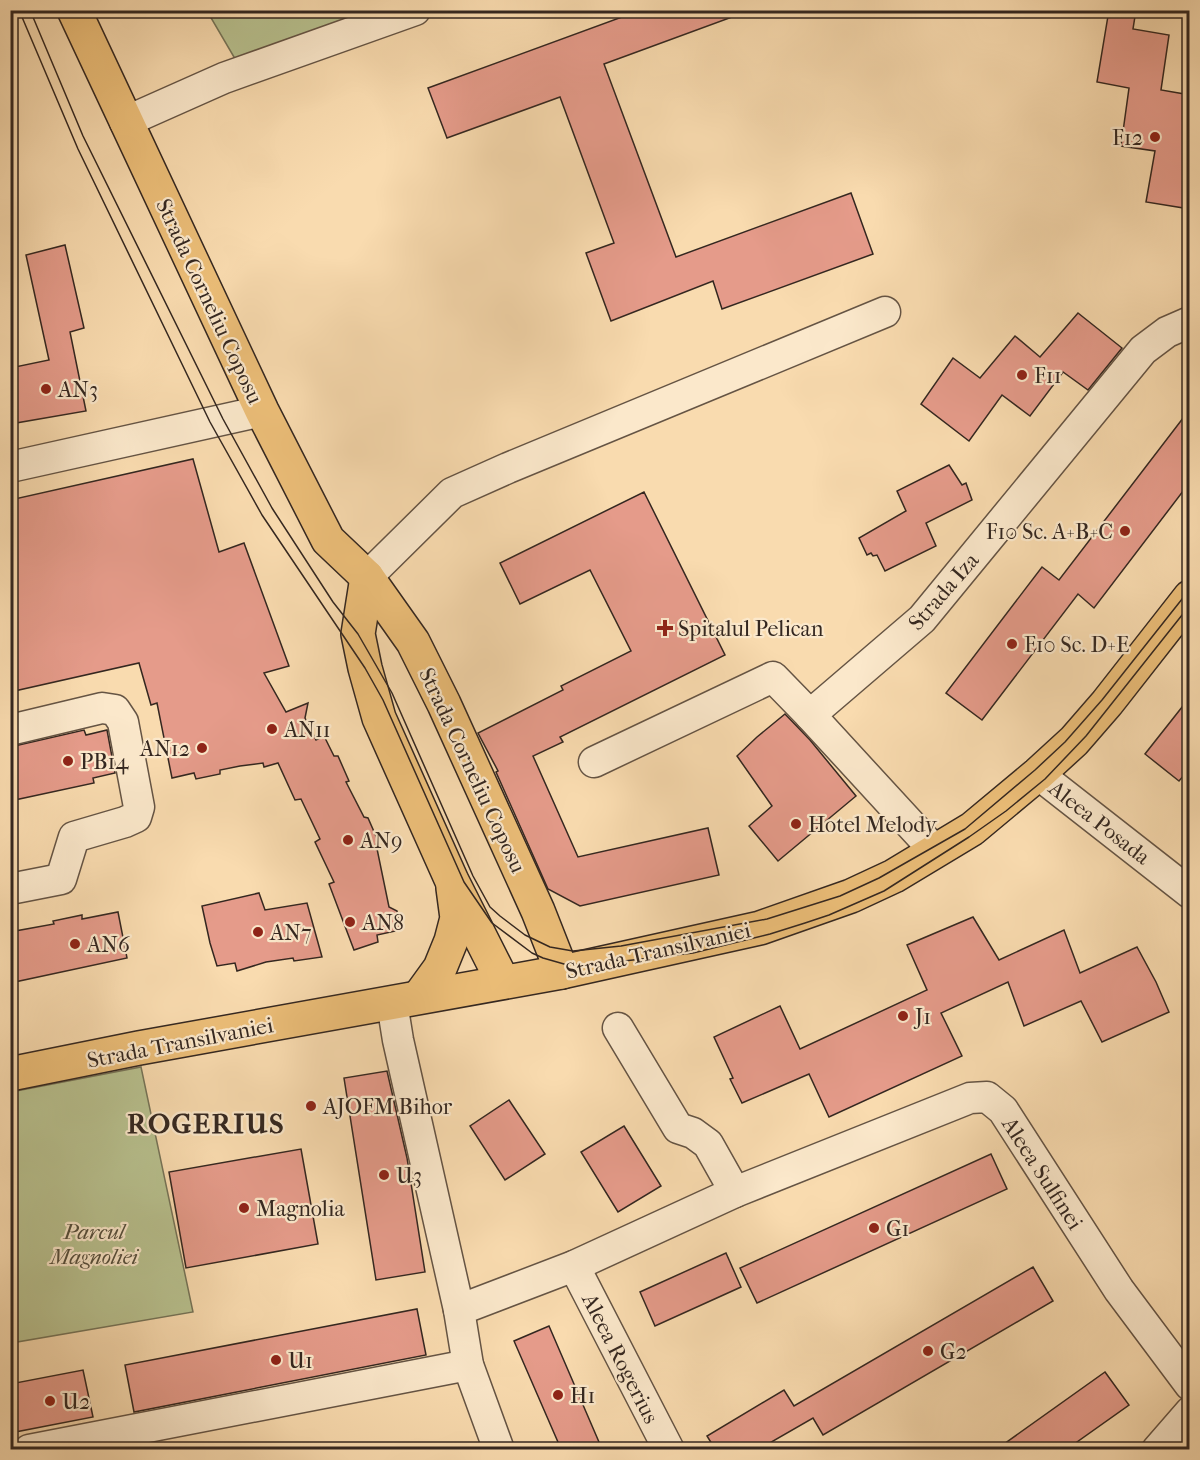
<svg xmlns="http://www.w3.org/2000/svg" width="1200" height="1460" viewBox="0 0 1200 1460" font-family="'IM FELL French Canon',serif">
<rect width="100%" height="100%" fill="#f9dbaf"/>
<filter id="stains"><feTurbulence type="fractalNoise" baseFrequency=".00333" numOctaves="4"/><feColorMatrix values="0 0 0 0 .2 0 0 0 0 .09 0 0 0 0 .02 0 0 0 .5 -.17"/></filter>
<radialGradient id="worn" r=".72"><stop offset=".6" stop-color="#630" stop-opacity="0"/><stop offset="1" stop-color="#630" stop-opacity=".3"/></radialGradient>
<g fill="#b8c18f" stroke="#767458" stroke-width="1.5">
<path d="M 207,11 L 404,11 L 241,69 Z"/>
<path d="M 141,1067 L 193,1312 L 11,1343 L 11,1092 Z"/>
</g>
<g fill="#e59b8a" stroke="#342720" stroke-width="1.5">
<path d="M 641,10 L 743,10 L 743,13 L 604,64 L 676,257 L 851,193 L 873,254 L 722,309 L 713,281 L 611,321 L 586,253 L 614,243 L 560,97 L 447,138 L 428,88 Z"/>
<path d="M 1109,10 L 1136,10 L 1133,29 L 1169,35 L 1161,90 L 1190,95 L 1190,128 L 1186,153 L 1190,154 L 1190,209 L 1146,202 L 1155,151 L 1121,146 L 1129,88 L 1097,82 Z"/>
<path d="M 65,245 L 84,328 L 70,332 L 86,411 L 10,424 L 10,368 L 49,360 L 26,255 Z"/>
<path d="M 1078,313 L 1122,348 L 1088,390 L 1063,372 L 1030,416 L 1002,395 L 969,441 L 921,404 L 953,358 L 980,378 L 1015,336 L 1040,357 Z"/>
<path d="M 1190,409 L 1190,482 L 1094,608 L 1078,594 L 982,720 L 946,693 L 1042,567 L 1059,580 Z"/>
<path d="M 193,459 L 219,552 L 244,543 L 289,666 L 264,673 L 286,712 L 308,703 L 305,718 L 316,740 L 324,736 L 334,756 L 338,756 L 349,781 L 346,782 L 364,817 L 368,818 L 379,843 L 376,844 L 389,907 L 397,911 L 400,930 L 377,935 L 378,942 L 354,950 L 329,884 L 334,882 L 315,842 L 320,839 L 301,799 L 295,800 L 278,763 L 264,767 L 263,763 L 240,766 L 220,770 L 220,774 L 196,779 L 194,773 L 172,778 L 157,703 L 151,705 L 139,663 L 10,692 L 10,500 Z"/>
<path d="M 949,465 L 962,485 L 966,483 L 972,500 L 926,523 L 936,546 L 885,571 L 877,555 L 873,556 L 871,553 L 867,555 L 859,538 L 906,511 L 897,491 Z"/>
<path d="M 644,492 L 725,655 L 560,737 L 563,742 L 533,756 L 578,857 L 708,828 L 719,875 L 580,906 L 548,889 L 496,772 L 498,771 L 478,733 L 563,690 L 561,686 L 631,651 L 590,570 L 520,604 L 500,563 Z"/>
<path d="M 1190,697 L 1190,768 L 1179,781 L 1145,754 Z"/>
<path d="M 785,714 L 810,740 L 856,796 L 778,861 L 749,826 L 772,806 L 737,756 L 757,737 Z"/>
<path d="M 84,730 L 86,735 L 107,730 L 115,773 L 93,778 L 94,783 L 10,801 L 10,747 Z"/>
<path d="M 259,893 L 265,910 L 307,903 L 322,957 L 294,961 L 293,958 L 266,962 L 237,971 L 235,963 L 217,966 L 210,943 L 202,906 Z"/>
<path d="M 118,912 L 127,958 L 10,983 L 10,932 L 54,924 L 53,921 L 82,915 L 82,919 Z"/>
<path d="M 973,917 L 999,960 L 1064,930 L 1080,973 L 1137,947 L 1156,982 L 1169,1012 L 1102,1042 L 1081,1001 L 1024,1026 L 1008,982 L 941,1013 L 962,1056 L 829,1117 L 809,1074 L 742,1103 L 730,1079 L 733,1078 L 714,1037 L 780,1006 L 800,1049 L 927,990 L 907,945 Z"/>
<path d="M 387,1071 L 407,1158 L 425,1272 L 376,1280 L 344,1078 Z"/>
<path d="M 509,1100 L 545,1154 L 505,1180 L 470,1126 Z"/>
<path d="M 624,1126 L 661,1186 L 618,1212 L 581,1152 Z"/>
<path d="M 301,1149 L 318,1244 L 186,1268 L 169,1172 Z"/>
<path d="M 991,1154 L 1007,1189 L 757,1303 L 740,1268 Z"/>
<path d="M 726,1253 L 741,1287 L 655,1326 L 640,1292 Z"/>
<path d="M 1033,1267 L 1053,1301 L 823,1435 L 813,1418 L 759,1449 L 715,1449 L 707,1436 L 784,1390 L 794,1406 Z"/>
<path d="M 417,1309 L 426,1355 L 134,1412 L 125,1365 Z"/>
<path d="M 549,1326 L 602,1449 L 561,1449 L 514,1341 Z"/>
<path d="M 83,1370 L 93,1417 L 10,1433 L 10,1384 Z"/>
<path d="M 1105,1372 L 1129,1405 L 1067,1449 L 997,1449 Z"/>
</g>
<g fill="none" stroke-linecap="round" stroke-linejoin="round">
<g stroke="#655444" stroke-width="33">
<g id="minor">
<path d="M 125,122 L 224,78 L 415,10"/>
<path d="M 10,467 L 262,411"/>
<path d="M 367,577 L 452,493 L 508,468 L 885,312"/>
<path d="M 10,730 L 102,708 L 115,710 L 123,722 L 139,807 L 136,817 L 125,822 L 74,837 L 61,879 L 10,889"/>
<path d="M 594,762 L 773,677 L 810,715"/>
<path d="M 1038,774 L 1190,893"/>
<path d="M 935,851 L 810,715 L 922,619 L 1143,350 L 1167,332 L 1190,322"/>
<path d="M 392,1003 L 398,1040 L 459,1310"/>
<path d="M 618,1028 L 678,1128 L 693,1133 L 708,1144 L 735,1192"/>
<path d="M 574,1266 L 669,1450"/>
<path d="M 29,1450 L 468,1365"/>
<path d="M 499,1450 L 468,1365 L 459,1310 L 574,1266 L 735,1192 L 970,1098 L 987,1097 L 1003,1110 L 1119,1290 L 1190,1385"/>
<path d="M 1157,1450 L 1190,1412"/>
</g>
</g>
<g stroke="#342720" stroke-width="36">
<g id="major">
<path d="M 74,10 L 262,411 L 328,540 L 367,577 L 413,642 L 444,704 L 538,911 L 562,972"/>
<path d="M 367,577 L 358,634 L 365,668 L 379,718 L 452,881 L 503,982"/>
<path d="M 419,997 L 440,968 L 451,941 L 457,918 L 453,888"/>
<path d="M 10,1074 L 139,1048 L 562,972 L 760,928 L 851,896 L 894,876 L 972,829 L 1038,774 L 1074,741 L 1107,703 L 1190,597"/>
</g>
</g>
<use href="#minor" stroke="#fbe8cb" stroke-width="30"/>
<use href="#major" stroke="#ecbe78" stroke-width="33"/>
<g stroke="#342720" stroke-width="1.5">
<path d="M 19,10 L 78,149 L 210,422 L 262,515 L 365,668 L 383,700 L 464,882 L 492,923 L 532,953 L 543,958 L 564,964 L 590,965 L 693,953 L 770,934 L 805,923 L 829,915 L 884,891 L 969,837 L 1006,811 L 1045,779 L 1086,736 L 1190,605"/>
<path d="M 30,10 L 83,136 L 223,419 L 272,508 L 333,602 L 358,634 L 392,693 L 473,876 L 490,907 L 500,916 L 525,935 L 550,947 L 573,951 L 621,946 L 767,919 L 840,896 L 879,878 L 965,829 L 1035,770 L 1065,742 L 1102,700 L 1190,589"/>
</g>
</g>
<g fill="#8f2418" stroke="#fbe8cb" stroke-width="2">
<circle cx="1155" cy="137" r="6"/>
<circle cx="1022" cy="375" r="6"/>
<circle cx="46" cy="389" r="6"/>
<circle cx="1125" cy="531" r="6"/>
<path d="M662 619h6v6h6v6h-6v6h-6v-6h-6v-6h6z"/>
<circle cx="1012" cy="644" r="6"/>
<circle cx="272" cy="729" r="6"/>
<circle cx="202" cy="748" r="6"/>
<circle cx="68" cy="761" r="6"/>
<circle cx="796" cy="824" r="6"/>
<circle cx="348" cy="840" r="6"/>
<circle cx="350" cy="922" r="6"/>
<circle cx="258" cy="932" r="6"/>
<circle cx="75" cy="944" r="6"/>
<circle cx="903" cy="1016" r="6"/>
<circle cx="311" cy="1106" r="6"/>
<circle cx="384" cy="1175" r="6"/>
<circle cx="244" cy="1208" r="6"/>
<circle cx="874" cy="1228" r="6"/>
<circle cx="928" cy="1351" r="6"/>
<circle cx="276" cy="1360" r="6"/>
<circle cx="558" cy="1395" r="6"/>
<circle cx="50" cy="1401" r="6"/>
</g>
<g text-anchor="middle" stroke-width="4.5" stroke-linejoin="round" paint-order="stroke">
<g font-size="22" fill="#342720" stroke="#fbe8cb" text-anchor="start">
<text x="1143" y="145" text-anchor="end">F12</text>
<text x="1034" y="383">F11</text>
<text x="58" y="397">AN3</text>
<text x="1113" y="539" text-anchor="end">F10 Sc. A+B+C</text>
<text x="678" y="636">Spitalul Pelican</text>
<text x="1024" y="652">F10 Sc. D+E</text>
<text x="284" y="737">AN11</text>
<text x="190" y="756" text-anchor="end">AN12</text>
<text x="80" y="769">PB14</text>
<text x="808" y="832">Hotel Melody</text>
<text x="360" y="848">AN9</text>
<text x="362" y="930">AN8</text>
<text x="270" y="940">AN7</text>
<text x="87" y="952">AN6</text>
<text x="915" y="1024">J1</text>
<text x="323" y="1114">AJOFM Bihor</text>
<text x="396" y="1183">U3</text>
<text x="256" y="1216">Magnolia</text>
<text x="886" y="1236">G1</text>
<text x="940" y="1359">G2</text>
<text x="288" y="1368">U1</text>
<text x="570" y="1403">H1</text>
<text x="62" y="1409">U2</text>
</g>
<g font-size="22" fill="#342720" stroke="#fbe8cb">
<text transform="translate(210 301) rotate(65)" y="8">Strada Corneliu Coposu</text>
<text transform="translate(943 591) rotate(-49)" y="8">Strada Iza</text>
<text transform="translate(473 770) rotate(65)" y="8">Strada Corneliu Coposu</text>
<text transform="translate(1100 822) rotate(38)" y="8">Aleea Posada</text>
<text transform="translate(658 950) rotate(-13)" y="8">Strada Transilvaniei</text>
<text transform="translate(180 1042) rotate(-11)" y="8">Strada Transilvaniei</text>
<text transform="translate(1043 1173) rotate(57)" y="8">Aleea Sulfinei</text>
<text transform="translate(621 1358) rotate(63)" y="8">Aleea Rogerius</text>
</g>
<g font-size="22" font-style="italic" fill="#554e3c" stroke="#fbe8cb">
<text x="94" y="1239">Parcul<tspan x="94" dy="25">Magnoliei</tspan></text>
</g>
<g font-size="28" font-weight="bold" letter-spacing="1.5" fill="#342720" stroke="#fbe8cb">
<text x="206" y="1133">ROGERIUS</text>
</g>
</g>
<rect width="1200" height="1460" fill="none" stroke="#f9dbaf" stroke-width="36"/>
<rect x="12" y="12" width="1176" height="1436" fill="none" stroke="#342720" stroke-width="3"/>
<rect x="18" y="18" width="1164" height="1424" fill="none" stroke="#342720" stroke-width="1.5"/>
<rect width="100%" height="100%" filter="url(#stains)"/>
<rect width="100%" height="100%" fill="url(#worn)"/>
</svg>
